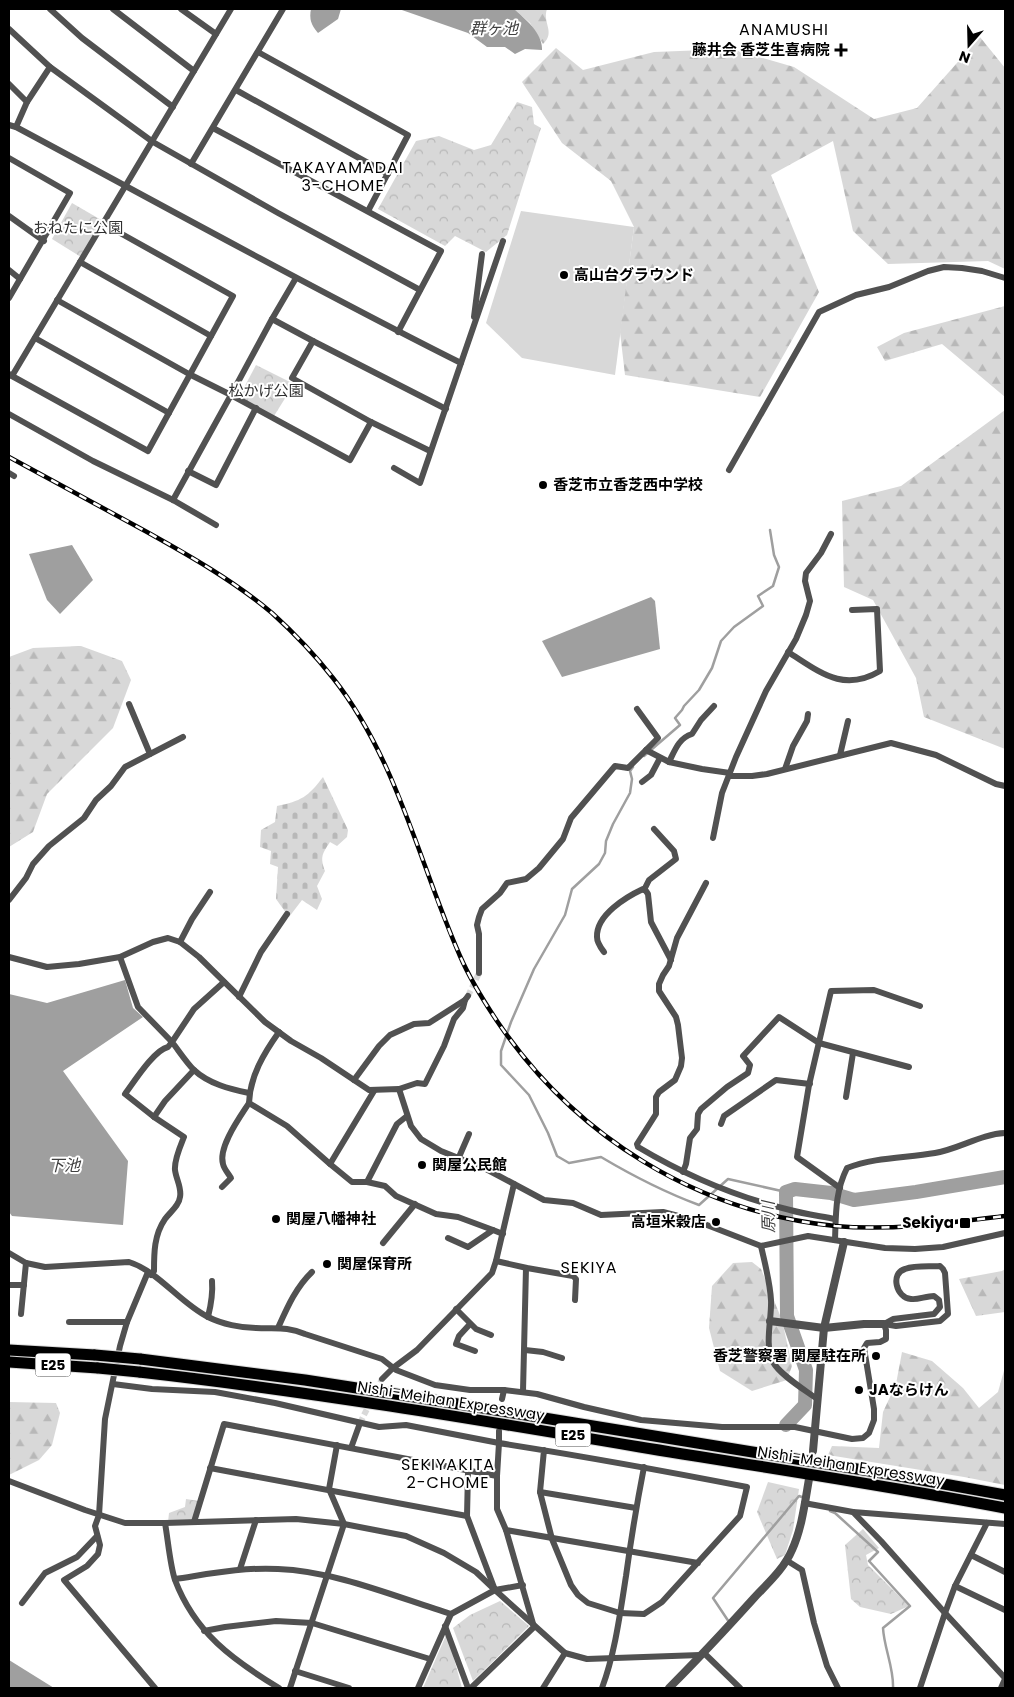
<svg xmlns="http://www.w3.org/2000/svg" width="1014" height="1697" viewBox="0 0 1014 1697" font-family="Poppins,'Noto Sans JP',sans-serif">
<defs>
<pattern id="forest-firs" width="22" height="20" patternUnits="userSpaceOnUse" patternTransform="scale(1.25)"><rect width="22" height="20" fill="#d8d8d8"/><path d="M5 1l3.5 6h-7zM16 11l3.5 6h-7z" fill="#b8b8b8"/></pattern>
<pattern id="cemetery-stones" width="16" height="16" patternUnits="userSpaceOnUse" patternTransform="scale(1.25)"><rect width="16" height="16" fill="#d8d8d8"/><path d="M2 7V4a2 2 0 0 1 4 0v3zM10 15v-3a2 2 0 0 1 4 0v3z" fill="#b8b8b8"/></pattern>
<pattern id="park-crowns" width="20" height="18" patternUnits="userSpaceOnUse" patternTransform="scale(1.25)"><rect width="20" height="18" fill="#d8d8d8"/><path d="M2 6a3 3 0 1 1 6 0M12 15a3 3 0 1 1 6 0" fill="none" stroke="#b8b8b8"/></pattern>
</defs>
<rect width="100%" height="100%" fill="#fff"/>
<path fill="#d8d8d8" d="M 521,211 L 634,227 L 615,375 L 522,358 L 486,323 Z"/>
<g fill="url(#forest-firs)">
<path d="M 514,9 L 547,9 C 542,23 556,32 543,44 L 530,23 Z"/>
<path d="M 980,37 L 1005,68 L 1005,269 L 988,261 L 888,264 L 853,231 L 833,141 L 771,175 L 819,292 L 760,397 L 625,375 L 620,332 L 634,227 L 611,181 L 562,143 L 522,82 L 556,48 L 583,70 L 654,52 L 731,49 L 794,67 L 874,119 L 917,108 Z"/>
<path d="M 1005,306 L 1005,397 L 942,344 L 885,361 L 877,347 L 904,333 Z"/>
<path d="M 1005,410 L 1005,749 L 924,717 L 916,678 L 873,600 L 844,587 L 842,501 L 901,486 Z"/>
<path d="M 81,646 L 122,661 L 131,680 L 113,728 L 47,794 L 33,832 L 9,847 L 9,657 L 33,648 Z"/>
<path d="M 752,1262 L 761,1269 L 782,1320 L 792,1366 L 787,1380 L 752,1391 L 720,1371 L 709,1328 L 712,1286 L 733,1263 Z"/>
<path d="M 1005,1269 L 1005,1312 L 976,1316 L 959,1279 L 1002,1271 Z"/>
<path d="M 902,1352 L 932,1361 L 963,1388 L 979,1408 L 998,1392 L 1005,1367 L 1005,1485 L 964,1477 L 828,1455 L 832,1446 L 879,1448 L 883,1412 L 896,1384 Z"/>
<path d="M 9,1402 L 56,1403 L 60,1413 L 52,1445 L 39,1460 L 9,1475 Z"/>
</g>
<path fill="url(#cemetery-stones)" d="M 323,777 L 348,830 L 347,837 L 337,846 L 330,842 C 322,854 320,857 325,871 L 317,886 L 322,899 L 317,910 L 302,900 L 289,917 L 276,899 L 278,867 L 270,864 L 271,851 L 260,847 L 261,830 L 275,822 L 277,806 C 301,801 308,797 323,777 Z"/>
<g fill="url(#park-crowns)">
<path d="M 517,102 L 532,107 L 534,124 L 541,128 L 507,235 L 486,252 L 455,236 L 445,246 L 378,209 L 416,141 L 439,136 L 474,150 L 491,145 Z"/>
<path d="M 72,203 L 103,221 L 81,257 L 52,239 Z"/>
<path d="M 256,365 L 294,384 L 274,416 L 239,397 Z"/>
<path d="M 768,1482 L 799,1489 L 793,1530 L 785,1555 L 777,1559 L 757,1512 Z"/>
<path d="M 186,1499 L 199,1501 L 193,1520 L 168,1522 L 169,1513 L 185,1507 Z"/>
<path d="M 863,1529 L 879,1548 L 866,1555 L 868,1565 L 909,1606 L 891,1614 L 860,1607 L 851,1599 L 845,1545 Z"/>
<path d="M 500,1601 L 529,1626 L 473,1681 L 453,1628 L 470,1615 Z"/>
<path d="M 447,1633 L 462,1688 L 423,1688 Z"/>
</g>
<g fill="#9f9f9f">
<path d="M 311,9 L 341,9 L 338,19 L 318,33 C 311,25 309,19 311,9 Z"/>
<path d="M 399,9 L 514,9 C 525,19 543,33 542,50 L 525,49 L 515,54 L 505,47 L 487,47 L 468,33 Z"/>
<path d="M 72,545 L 93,580 L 60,614 L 47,600 L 29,554 Z"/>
<path d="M 651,597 L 655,601 L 660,649 L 562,677 L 542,641 Z"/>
<path d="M 125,980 L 133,1008 L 143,1017 L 63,1071 L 128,1161 L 123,1225 L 12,1216 L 9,1212 L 9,994 L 47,1003 Z"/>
<path d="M 9,1660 L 54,1688 L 9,1688 Z"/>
</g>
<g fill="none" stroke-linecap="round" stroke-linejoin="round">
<g stroke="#9f9f9f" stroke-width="2.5">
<path d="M 644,756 L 680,725 L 675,718 L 682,710 L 684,706 L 699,690 L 712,668 L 721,641 L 734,627 L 763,606 L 758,596 L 773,586 L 779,567 L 774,555 L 770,530"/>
<path d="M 633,767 L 630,771 L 632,779 L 630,793 L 613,824 L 606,841 L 605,853 L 599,864 L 572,889 L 565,915 L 534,969 L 511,1022 L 501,1051 L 501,1065 L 529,1095 L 548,1133 L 557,1156 L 569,1163 L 601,1157 C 633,1176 664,1192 699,1205 L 728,1179 L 786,1192"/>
<path d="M 830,1511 L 835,1513 L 878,1552 L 869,1561 L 910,1606 L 883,1628 C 884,1648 894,1668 893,1688"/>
<path d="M 729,1622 L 713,1598 L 799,1496 L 805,1498"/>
</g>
<path stroke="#9f9f9f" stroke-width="14" d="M 786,1425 L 805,1405 L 806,1370 L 787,1316 L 786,1192 L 795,1189 L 831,1193 L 854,1200 L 916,1192 L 1005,1177"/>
<g stroke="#d9d9d9" stroke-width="6" stroke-dasharray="6 3" stroke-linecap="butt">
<path d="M 468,996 L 479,973"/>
<path d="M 360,1423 L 382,1379"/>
</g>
<g stroke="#dbdbdb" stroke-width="13">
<g id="motorway">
<path d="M 9,1350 L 95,1355"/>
<path d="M 140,1359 L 305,1380 L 421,1398 L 894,1475 L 1005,1495"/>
<path d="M 9,1362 L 98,1368"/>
<path d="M 139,1372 C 307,1391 474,1419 640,1447 C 762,1467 884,1485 1005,1508"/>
</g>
</g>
<g stroke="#515151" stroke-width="6">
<path d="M 50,9 L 82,38 L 173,107"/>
<path d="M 113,9 L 194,71"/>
<path d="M 181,9 L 216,34"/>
<path d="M 9,29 L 50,67 L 153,142 L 278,213 L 420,290"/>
<path d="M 258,52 L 408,135 L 368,211"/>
<path d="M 9,84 L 27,102 L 50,67"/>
<path d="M 236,90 L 388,174"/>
<path d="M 9,125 L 16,127 C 164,206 311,288 461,363 L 420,483 L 394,468"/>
<path d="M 16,127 L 27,102"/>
<path d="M 213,128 L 441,251 L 398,332"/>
<path d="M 9,158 L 70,193 L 9,298"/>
<path d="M 191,164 L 283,9"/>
<path d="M 9,216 L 44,241"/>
<path d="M 80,262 L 211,336"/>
<path d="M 9,270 L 20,279"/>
<path d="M 57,300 L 189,374 L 231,395 L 350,460 L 371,422"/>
<path d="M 474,317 L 482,254"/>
<path d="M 272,319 L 313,341"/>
<path d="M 35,338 L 169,413"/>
<path d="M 461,363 L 503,241"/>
<path d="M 9,374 L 12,376 L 231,9"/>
<path d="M 12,376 L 148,451 L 233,296 L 104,224"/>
<path d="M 9,414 L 93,461 L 173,500 L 216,525"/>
<path d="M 430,451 L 371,422 L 292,378 L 313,341 L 446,409"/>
<path d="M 729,470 L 819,312 L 856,295 L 889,287 L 928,271 L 944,267 L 962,268 L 982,271 L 1005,278"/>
<path d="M 188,471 L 216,485 L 256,408"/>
<path d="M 9,473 L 14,476"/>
<path d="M 173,500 L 231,395 L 272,319 L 296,278"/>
<path d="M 788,652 C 820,672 843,693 880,671 L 877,609 L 852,610"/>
<path d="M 129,704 L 150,754"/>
<path d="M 646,750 L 669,762 L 702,769 L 730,773"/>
<path d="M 840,755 L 848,721"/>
<path d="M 669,762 C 675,750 679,738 692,734 L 701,720 L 714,706"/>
<path d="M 785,769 L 793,746 L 807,721 L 808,714"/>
<path d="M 729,776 L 752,776 L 767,774 L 891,743 L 936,755 L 996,784 L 1005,786"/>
<path d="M 642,782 L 651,775 L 660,758"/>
<path d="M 713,838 L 722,793 L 736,757 L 766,691 L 796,639 L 806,615 L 810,601 L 805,581 L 806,573 L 821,553 L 831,534"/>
<path d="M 706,883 L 677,938 L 669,966 L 663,975 L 659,984 L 659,991 L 676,1017 L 678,1025 L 682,1058 L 681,1066 L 675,1080 L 659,1092 L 656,1097 L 656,1114 L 637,1144 L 638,1147 C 685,1175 736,1197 790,1210 C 804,1214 820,1216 835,1219"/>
<path d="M 644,890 L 649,880 L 676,859 L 674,851 L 654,829"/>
<path d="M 9,900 L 26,878 L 33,864 L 49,846 L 84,818 L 96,800 L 111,786 L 125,767 L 183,737"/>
<path d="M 180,942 L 192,919 L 210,892"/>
<path d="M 604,952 C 601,948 597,943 597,937 C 596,915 626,897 643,889 L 646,891 L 648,894 L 651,922 L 671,960"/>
<path d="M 9,957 L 47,967 L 79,964 L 120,957 L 153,942 L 168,938 L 180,942 L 199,957 L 265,1022 L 291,1041 L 321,1058 L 369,1090 L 399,1089 L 411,1126 L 421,1139 L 441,1151 L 486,1169 L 544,1200 L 573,1203 L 601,1215 L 663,1212 L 694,1220 L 761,1246 L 808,1236 L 885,1248 L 915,1249 L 943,1247 L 1005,1233"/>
<path d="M 120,957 L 138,1007 L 172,1042 L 168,1047 C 154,1050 134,1082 125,1094 L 154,1117 L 184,1137 C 180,1147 174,1160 175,1170 C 176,1179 182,1188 180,1197 C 179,1206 170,1212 165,1219 C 154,1235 154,1253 154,1271 L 151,1275"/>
<path d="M 479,973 L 479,934 L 477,925 L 479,917 L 482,909 L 500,893 L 507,883 L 526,879 L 539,868 L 563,839 L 571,818 L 615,766 L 628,768 L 658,738 L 637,709"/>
<path d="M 224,982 L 194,1009 L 172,1042 C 179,1051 186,1062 194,1070 C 209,1084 230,1089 249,1093"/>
<path d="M 239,997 L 261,952 L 287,914"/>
<path d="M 279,1032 C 264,1053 250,1076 249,1103 L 287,1126 L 330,1164 L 374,1091"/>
<path d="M 354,1080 L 379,1046 L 390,1035 L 414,1024 L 429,1023 L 465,1000 L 468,996"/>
<path d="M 399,1089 L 417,1083 L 425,1084 L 444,1046 L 454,1019 L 463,1008 L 465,1000"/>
<path d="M 846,1097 L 853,1053"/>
<path d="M 154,1117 L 165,1101 L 194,1070"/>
<path d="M 721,1124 L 724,1116 L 776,1080 L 810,1084"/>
<path d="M 459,1157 L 469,1134"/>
<path d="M 330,1164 L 352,1182 L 367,1182 L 397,1124 L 407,1116"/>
<path d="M 683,1172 L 686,1164 L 690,1138 L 697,1129 L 698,1114 L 701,1109 L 727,1087 L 748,1073 L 750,1065 L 743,1056 L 779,1017 L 819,1043 L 909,1067"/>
<path d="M 367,1182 L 385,1186 L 396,1196 L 436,1214 L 458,1217 L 493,1230"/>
<path d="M 222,1187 L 231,1178 C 228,1173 224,1169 223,1164 C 218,1147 240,1117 249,1103"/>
<path d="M 840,1188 L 797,1157 L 809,1085 L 831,991 L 874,990 L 920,1006"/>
<path d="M 448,1238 L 468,1247 L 493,1230 L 503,1234"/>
<path d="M 835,1240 C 836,1214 835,1192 847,1168 C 875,1157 906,1158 935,1153 C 959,1149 981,1134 1005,1133"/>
<path d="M 383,1243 L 415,1204"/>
<path d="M 761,1246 C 765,1264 770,1282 771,1300 C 772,1318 764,1345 773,1362 C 780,1375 805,1390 817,1399"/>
<path d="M 9,1253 L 26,1263 L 45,1267 L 129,1262 C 158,1271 180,1303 208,1317 C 222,1324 241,1328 256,1328 C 275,1329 287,1326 305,1334 L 382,1359 L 396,1370 L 435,1385 L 470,1390 L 504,1390 L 537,1394 L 584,1407 L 641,1420 L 722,1427 L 795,1427 L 852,1439 L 863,1438 L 869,1433 L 874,1420 L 874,1409 L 864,1348 L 867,1343 L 880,1342 L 886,1339 L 886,1330 L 884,1324"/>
<path d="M 496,1261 L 527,1268 L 573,1276 L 576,1279 L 575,1300"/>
<path d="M 940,1266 L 943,1269 L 945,1273 L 948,1314 L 940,1321 L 896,1326 L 884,1324 L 893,1319 L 934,1314 L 940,1307 L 939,1300 L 934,1296 C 926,1296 918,1300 911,1299 C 896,1298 890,1273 905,1269 C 916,1265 930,1267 940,1266 Z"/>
<path d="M 148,1272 L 127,1322 L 120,1346 L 105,1419 L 99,1515 L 95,1526 L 100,1545 L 98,1554 L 87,1566 L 64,1580 L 155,1688"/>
<path d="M 9,1285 L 24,1285"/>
<path d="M 456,1309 L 476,1329 L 491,1335"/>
<path d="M 21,1314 L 26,1263"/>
<path d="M 208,1317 C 211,1305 213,1293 212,1281"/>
<path d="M 69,1322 L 127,1322"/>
<path d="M 470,1324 L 459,1336 L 456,1344 L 475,1351"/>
<path d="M 278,1328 C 287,1308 296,1287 312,1272"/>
<path d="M 525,1350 L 543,1352 L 562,1358"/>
<path d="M 382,1379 L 393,1368 L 417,1350 L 492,1273 L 496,1261 L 514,1184"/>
<path d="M 113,1384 L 152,1389 L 215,1392 L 275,1403 L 379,1427 L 406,1425 L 499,1443 L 499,1431"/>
<path d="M 523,1391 L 526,1268"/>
<path d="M 502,1399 L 504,1390"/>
<path d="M 351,1448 L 360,1423"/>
<path d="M 210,1468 L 467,1516"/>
<path d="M 468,1472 L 467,1516 L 495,1590 L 523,1585"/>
<path d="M 9,1481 L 85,1510 L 125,1523 L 165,1523 L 296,1519 L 344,1524 L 406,1536 L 444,1553 L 476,1572 L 495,1590 L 451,1614 L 418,1688"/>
<path d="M 540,1492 L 636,1508"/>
<path d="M 804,1503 L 853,1512 L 881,1541 L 945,1613 L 1005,1678"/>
<path d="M 853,1512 L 1005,1524"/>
<path d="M 194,1522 L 224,1424 L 497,1476"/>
<path d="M 165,1523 C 168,1540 170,1565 175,1580 C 195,1633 233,1660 279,1688"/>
<path d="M 506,1530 L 698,1563"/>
<path d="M 971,1555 L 1005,1572"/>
<path d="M 786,1560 L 802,1570 L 814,1623 L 827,1666 L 838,1688"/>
<path d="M 240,1569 L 256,1520"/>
<path d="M 175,1579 C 209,1574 243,1567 278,1569 C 335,1571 396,1597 451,1614"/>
<path d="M 955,1586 L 1005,1610"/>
<path d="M 495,1590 L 565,1653 L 587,1659 L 700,1655"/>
<path d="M 22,1603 L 45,1573 L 77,1557 L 97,1536"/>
<path d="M 445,1626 L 468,1688"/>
<path d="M 204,1631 L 225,1627 L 276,1621 L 312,1623 L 430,1659"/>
<path d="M 704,1653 L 740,1688"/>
<path d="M 295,1671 L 349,1688"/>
<path d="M 290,1688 L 344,1524 L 329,1489 L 337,1445"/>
<path d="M 471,1688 L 534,1627 L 506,1530 L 497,1509 L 497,1476 L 499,1443 C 582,1456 665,1471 747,1487 L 740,1516 L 662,1602 L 644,1614 L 620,1613 L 588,1603 L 578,1595 L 571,1585 L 552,1539 L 540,1492 L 544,1450"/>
<path d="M 543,1688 L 565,1653"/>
<path d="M 602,1688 C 615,1653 620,1614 626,1576 C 631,1539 637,1503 644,1467"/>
<path d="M 920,1688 L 945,1613 L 955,1586 L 987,1523"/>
<path d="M 1001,1688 L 1005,1679"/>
</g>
<g stroke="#515151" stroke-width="8">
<path d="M 770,1321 L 824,1328 L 864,1324 L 884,1324"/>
<path d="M 813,1451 L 824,1328 L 844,1242"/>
<path d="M 669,1688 C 698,1659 726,1629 754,1598 C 767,1584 784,1569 792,1550 C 802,1528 805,1502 809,1479"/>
</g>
<use href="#motorway" stroke="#000" stroke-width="11"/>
<g stroke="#000" stroke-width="4.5">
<path id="rail" d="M 9,457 C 55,482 101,507 147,532 C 190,556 234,581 272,613 C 294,633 315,655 333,678 C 397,759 419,863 460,956 C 470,979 483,1000 497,1021 C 575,1136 696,1212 835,1226 C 892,1231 949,1223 1005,1216"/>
</g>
<use href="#rail" stroke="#fff" stroke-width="2.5" stroke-dasharray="8" stroke-linecap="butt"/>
<g stroke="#dbdbdb" stroke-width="13" stroke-linecap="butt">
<g id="motorway-bridge">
<path d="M 95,1355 L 140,1359"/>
<path d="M 98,1368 L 139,1372"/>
</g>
</g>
<use href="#motorway-bridge" stroke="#000" stroke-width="11"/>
</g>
<g fill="#000" stroke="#fff" stroke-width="2">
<path d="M838.5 42.5h5v5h5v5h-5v5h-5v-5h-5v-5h5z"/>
<circle cx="564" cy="275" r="5"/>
<circle cx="543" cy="485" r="5"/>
<circle cx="422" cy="1165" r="5"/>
<circle cx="276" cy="1219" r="5"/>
<circle cx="716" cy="1222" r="5"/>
<rect x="959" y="1217" width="12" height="12" rx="2.5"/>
<circle cx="327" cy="1264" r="5"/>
<circle cx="876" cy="1356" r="5"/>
<circle cx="859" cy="1390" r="5"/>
</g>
<g text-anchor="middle" stroke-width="4" stroke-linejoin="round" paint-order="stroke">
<g fill="#fff" stroke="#4c4c4c" stroke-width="1">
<rect x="35.5" y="1353.5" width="35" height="23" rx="4"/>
<rect x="555.5" y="1423.5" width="35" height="23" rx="4"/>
</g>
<g font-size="14" font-weight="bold" fill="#000">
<text x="53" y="1370">E25</text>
<text x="573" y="1440">E25</text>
</g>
<g font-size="15" font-weight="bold" fill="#000" stroke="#fff" text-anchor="start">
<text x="830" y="55" text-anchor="end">藤井会 香芝生喜病院</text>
<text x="574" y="280">高山台グラウンド</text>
<text x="553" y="490">香芝市立香芝西中学校</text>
<text x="432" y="1170">関屋公民館</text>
<text x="286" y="1224">関屋八幡神社</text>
<text x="706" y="1227" text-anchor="end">高垣米穀店</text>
<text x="954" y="1228" text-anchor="end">Sekiya</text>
<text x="337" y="1269">関屋保育所</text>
<text x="866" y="1361" text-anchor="end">香芝警察署 関屋駐在所</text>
<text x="869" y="1395">JAならけん</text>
</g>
<g font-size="15" fill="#2f2f2f" stroke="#fff">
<text x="78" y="233">おねたに公園</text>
<text x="266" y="396">松かげ公園</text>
</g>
<g font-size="15" fill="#000" stroke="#fff">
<text transform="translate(451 1401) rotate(9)" y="5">Nishi-Meihan Expressway</text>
<text transform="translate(851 1466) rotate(9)" y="5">Nishi-Meihan Expressway</text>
</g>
<g font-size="16" font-style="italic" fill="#404040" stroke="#fff">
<text x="494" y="34">群ヶ池</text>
<text x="64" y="1171">下池</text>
<text transform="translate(768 1217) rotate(-91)" y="6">原川</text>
</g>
<g font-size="16" letter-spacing="1" fill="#000" stroke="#fff">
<text x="784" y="35">ANAMUSHI</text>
<text x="343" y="173">TAKAYAMADAI<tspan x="343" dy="18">3-CHOME</tspan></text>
<text x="589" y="1273">SEKIYA</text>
<text x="448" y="1470">SEKIYAKITA<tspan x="448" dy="18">2-CHOME</tspan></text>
</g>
</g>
<rect width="1014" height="1697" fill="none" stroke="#000000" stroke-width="20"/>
<g transform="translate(969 45) rotate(200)" stroke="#ffffff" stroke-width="4" paint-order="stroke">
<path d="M0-4L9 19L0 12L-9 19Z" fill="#000000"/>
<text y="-8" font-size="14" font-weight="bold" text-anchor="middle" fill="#000000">N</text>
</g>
</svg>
